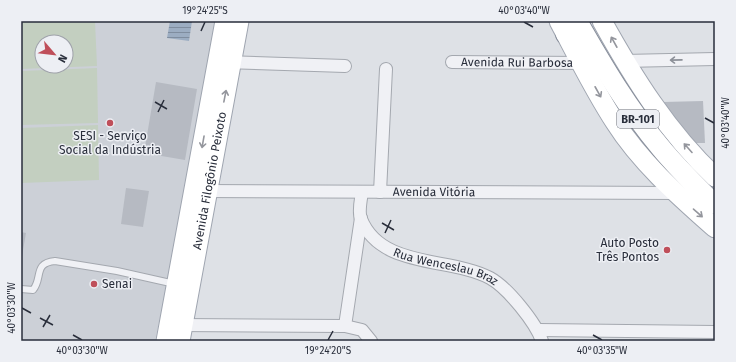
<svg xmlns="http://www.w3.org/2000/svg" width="736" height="362" viewBox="0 0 736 362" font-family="'Fira Sans',sans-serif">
<defs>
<pattern id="water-rules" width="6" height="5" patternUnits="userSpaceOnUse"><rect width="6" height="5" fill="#9cadc2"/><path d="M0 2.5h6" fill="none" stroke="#7f8d9f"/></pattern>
</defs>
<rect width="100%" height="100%" fill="#dee1e6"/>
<path fill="#ccd0d7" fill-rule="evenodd" d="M 21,21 L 217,21 L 189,180 L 155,341 L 21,341 ZM 42,42 L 66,42 L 66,66 L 42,66 Z"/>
<g fill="#c3cfc0" fill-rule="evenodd">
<path d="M 21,21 L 95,21 L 97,66 L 21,69 ZM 42,42 L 66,42 L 66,66 L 42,66 Z"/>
<path d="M 97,68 L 98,123 L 21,125 L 21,71 Z"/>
<path d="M 98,125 L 99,180 L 21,183 L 21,128 Z"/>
</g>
<path fill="url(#water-rules)" d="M 170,21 L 192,21 L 189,41 L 167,38 Z"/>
<g fill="#b6bac2">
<path d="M 156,82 L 197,89 L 185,160 L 144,153 Z"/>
<path d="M 703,101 L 705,143 L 694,143 L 663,102 Z"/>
<path d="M 126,188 L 149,191 L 143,227 L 121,224 Z"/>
<path d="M 21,232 L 26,233 L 22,256 L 21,256 Z"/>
</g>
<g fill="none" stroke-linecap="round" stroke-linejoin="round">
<g stroke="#a4a8af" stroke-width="8">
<path id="service" d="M 21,289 L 33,290 C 43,278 33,263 55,261 L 117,271 L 175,284"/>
</g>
<g stroke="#a4a8af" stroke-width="14">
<g id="minor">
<path d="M 624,61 L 715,59"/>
<path d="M 224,62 L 345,66"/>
<path id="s1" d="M 452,62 L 582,63"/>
<path id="s2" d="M 201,191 L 675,193"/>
<path id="s3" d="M 362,192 C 361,199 358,212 361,219 C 381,269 451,257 490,278 C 508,288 536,323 542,341"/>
<path d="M 380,192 L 386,69"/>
<path d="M 178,325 L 345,326 L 362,330 L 371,341"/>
<path d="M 345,326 L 361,218"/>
<path d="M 539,330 L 715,332"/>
</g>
</g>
<g stroke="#9fa5b0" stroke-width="21">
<g id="primary">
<path d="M 559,21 C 577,55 594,90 615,122 C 641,163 679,196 715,228"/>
<path d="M 602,21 C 633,77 668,133 715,177"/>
<path d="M 166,341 L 225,21"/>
<path id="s4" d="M 180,341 L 239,21"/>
</g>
</g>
<g stroke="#878e9b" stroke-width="22">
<g id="trunk">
<path d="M 564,21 L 566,34"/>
<path d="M 577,21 C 602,65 628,109 661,148 C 675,165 691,181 707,197 L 715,204"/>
</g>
</g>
<use href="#service" stroke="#f0f1f5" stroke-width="6"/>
<use href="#minor" stroke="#f0f1f5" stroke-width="12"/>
<use href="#primary" stroke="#fff" stroke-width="19"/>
<use href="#trunk" stroke="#fff" stroke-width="20"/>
</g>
<defs><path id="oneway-shaft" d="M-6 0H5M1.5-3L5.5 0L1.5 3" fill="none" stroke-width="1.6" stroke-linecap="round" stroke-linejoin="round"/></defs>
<g stroke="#94969d">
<use href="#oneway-shaft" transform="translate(614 42) rotate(-119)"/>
<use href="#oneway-shaft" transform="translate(598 92) rotate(61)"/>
<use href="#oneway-shaft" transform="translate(225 96) rotate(-79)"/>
<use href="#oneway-shaft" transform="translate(203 142) rotate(100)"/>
<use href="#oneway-shaft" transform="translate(688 148) rotate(-132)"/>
<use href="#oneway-shaft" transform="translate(698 213) rotate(41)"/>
</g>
<use stroke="#8c9098" href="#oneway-shaft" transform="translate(676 60) rotate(179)"/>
<path fill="none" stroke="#292e3b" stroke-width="1.5" d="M 524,22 L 533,27M 201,31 L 205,22M 155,102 L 167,109M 158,112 L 164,100M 705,118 L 714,123M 382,223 L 394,230M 385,233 L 391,220M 22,308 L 31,313M 40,318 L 53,325M 43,327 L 50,315M 73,335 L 82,340M 593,335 L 602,340M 328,340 L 333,331"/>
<g fill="#bf4f5a" stroke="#edeff4" stroke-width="1.5">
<circle cx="110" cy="123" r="4"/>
<circle cx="667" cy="250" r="4"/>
<circle cx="94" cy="284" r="4"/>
</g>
<g text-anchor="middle" stroke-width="3" stroke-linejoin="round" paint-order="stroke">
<rect fill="#edeff4" stroke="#646872" stroke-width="1" x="617" y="110" width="42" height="18" rx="3"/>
<g font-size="11" font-weight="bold" fill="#292e3b">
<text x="638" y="123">BR-101</text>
</g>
<g font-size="12" fill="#292e3b" stroke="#edeff4">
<text dy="4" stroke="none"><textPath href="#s1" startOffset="65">Avenida Rui Barbosa</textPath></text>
<text dy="4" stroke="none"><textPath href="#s4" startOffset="163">Avenida Filogônio Peixoto</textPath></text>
<text dy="4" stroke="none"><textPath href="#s2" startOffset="233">Avenida Vitória</textPath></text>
<text dy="4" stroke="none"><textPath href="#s3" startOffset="129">Rua Wenceslau Braz</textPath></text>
</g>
<g font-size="12" fill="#292e3b" stroke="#edeff4">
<text x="110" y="140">SESI - Serviço<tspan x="110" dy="14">Social da Indústria</tspan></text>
<text x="659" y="247" text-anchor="end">Auto Posto<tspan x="659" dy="14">Três Pontos</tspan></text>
<text x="102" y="288" text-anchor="start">Senai</text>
</g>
</g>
<rect width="736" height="362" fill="none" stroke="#edeff4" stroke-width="44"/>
<g transform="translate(54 54) rotate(118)"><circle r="19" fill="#edeff4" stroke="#9fa2aa"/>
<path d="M0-3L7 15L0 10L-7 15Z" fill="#bf4f5a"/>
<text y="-6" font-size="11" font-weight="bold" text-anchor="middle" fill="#292e3b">N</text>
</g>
<rect x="22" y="22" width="692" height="318" fill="none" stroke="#292e3b" stroke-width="1.5"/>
<g font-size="10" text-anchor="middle" fill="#292e3b">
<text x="205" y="14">19°24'25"S</text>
<text x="524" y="14">40°03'40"W</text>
<text transform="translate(725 123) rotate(-90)" y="4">40°03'40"W</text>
<text transform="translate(11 308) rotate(-90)" y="4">40°03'30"W</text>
<text x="82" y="354">40°03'30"W</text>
<text x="328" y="354">19°24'20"S</text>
<text x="602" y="354">40°03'35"W</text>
</g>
</svg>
